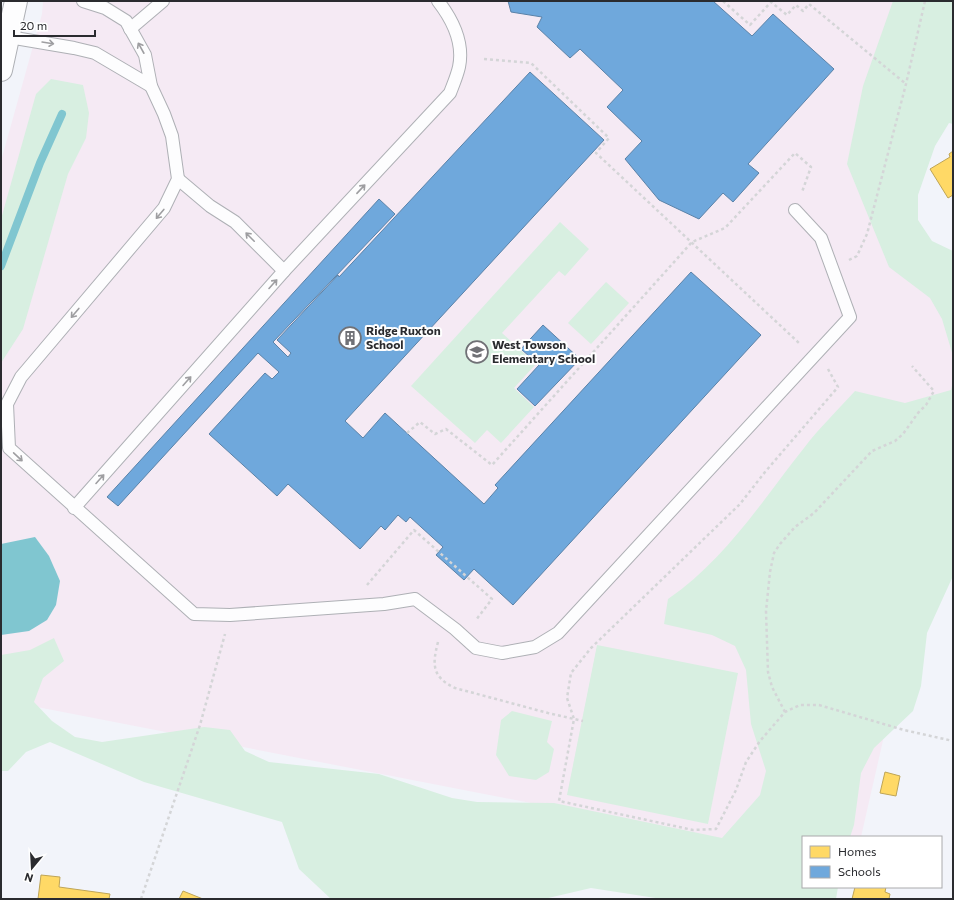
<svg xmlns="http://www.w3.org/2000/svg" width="954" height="900" viewBox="0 0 954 900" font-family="Commissioner,sans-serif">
<rect width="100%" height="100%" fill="#f2f4fa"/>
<path fill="#f5eaf4" d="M 43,1 L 946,1 L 883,250 L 953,271 L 953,433 L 861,837 L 803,837 L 803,856 L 1,700 L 1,161 L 42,14 Z"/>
<g fill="#d8efe1">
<path d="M 893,1 L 953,1 L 953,124 L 949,123 L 935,146 L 918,195 L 918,220 L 932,241 L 953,251 L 953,356 L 942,319 L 930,298 L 889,267 L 847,164 L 863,86 Z"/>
<path d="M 51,79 L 83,85 L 89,113 L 86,138 L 68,174 L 23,329 L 1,363 L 1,219 L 36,94 Z"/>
<path d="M 560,222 L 589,249 L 565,276 L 559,271 L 502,333 L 536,364 L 514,388 L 534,407 L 501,443 L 487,430 L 475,443 L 411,386 Z"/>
<path d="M 606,282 L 629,303 L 591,344 L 568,323 Z"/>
<path d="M 953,381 L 953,576 L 927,633 L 921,686 L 913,711 L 874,748 L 861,773 L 854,825 L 850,837 L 803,837 L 803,887 L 838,887 L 836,899 L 662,899 L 591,888 L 544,899 L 331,899 L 299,869 L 282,822 L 144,782 L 50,742 L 26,752 L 8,771 L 1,771 L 1,655 L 30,650 L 54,638 L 64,661 L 43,678 L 34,702 L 52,721 L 75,737 L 102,742 L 204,727 L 230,730 L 245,751 L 269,762 L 379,774 L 452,798 L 477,802 L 554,803 L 722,838 L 760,795 L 766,771 L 751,724 L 746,670 L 735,646 L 712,635 L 664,624 L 668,599 C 725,560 762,501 804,448 C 819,428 838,410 855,391 L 905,403 L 951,390 Z"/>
<path d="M 597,645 L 738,673 L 708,824 L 567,795 Z"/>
<path d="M 512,711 L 552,721 L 547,742 L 554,749 L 549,772 L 536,780 L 509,776 L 496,755 L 501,720 Z"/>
</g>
<path fill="#80c6d0" d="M 35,537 L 49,556 L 60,581 L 56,605 L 47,620 L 29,631 L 1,635 L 1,544 Z"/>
<g fill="#ffd966" stroke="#bfa556">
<path d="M 953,151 L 953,195 L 948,198 L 930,169 L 950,157 L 949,154 Z"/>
<path d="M 885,772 L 900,776 L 896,796 L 880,793 Z"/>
<path d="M 41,875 L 60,877 L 59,887 L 110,894 L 109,899 L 38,899 Z"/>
<path d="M 855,887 L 886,887 L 885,892 L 890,894 L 889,899 L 852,899 Z"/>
<path d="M 183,891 L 203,899 L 179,899 Z"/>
</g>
<g fill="#6fa8dc" stroke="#5a82a8">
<path d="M 508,1 L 713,1 L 752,36 L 773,14 L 834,69 L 748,164 L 759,173 L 733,202 L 723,193 L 699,219 L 659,200 L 625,159 L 642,141 L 607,107 L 623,90 L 580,49 L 570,58 L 537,27 L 542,17 L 511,12 Z"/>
<path d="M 530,72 L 604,140 L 345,421 L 363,438 L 385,413 L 484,504 L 498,488 L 495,485 L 691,272 L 761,335 L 513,605 L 474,569 L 464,580 L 436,555 L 443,547 L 410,517 L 406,522 L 398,515 L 385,530 L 381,526 L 360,549 L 288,484 L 277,496 L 209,434 L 265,373 L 272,379 L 279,372 L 258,353 L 118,506 L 107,497 L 379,199 L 395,214 L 273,342 L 288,357 L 291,353 L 277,340 L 338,275 L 339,277 Z"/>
<path d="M 543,325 L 580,359 L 535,406 L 517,389 L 539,365 L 521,349 Z"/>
</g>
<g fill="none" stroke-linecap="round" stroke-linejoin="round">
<path stroke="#80c6d0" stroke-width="8" d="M 1,266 L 40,163 L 62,114"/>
<g stroke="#aeb0b5" stroke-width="14">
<g id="service">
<path d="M 83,1 L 105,8 L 126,21 L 145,55 L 151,86 L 164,114 L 172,136 L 178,179 L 164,208 L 21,377 L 7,404 L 9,448 L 194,614 L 230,615 L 384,604 L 415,599 L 455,629 L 476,648 L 502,653 L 535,647 L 558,633 L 850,317 L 821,238 L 795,210"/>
<path d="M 130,29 L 163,1"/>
<path d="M 4,33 L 9,37 L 74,48 L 95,53 L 151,86"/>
<path d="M 178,179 L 210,206 L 235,222 L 284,271"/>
<path d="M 74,508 L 284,271 L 450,93 C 453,85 457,76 459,67 C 464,43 452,19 438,1"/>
</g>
</g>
<g stroke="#aeb0b5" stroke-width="24">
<path id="primary" d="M 1,70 L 16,1"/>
</g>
<g stroke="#d4d5d7" stroke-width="2.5" stroke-dasharray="3 3" stroke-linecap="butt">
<path d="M 723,1 L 750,25 L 771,2 L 787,15 L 796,5 L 803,11 L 809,4 L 906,84"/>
<path d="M 484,59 L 531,63 L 609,138 L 596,153 L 799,343"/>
<path d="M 849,260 L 857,256 L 867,234 L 906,84 L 925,1"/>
<path d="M 828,369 L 838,387 L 765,472 L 740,504 L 591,648 L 571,673 L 567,698 L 574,719 L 559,801 L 693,830 L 716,829 L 736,790 L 746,762 L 760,741 L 785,712 L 800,705 L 819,705 L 904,730 L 953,741"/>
<path d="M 407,433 L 420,422 L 435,434 L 446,429 L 492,465 L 692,242 L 725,228 L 795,153 L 811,167 L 802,192"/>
<path d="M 367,585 L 414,530 L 492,599 L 476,620"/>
<path d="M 438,642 C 432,665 432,677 455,688 L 548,713 L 583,721"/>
<path d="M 785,712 L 772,687 L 768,672 L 766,611 L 770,572 L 774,553 L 780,544 L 795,527 L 814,513 L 872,451 L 895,441 L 903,434 L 918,413 L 926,405 L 934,391 L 912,366"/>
<path d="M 141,899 L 200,725 L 225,634"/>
</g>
<use href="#service" stroke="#fdfdfe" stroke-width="12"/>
<use href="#primary" stroke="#fdfdfe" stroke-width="22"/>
</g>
<defs><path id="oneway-shaft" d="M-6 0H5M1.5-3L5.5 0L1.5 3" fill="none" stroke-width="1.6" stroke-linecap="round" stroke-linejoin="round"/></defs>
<g stroke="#9e9ea1">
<use href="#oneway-shaft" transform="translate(48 43) rotate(9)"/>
<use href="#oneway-shaft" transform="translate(141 48) rotate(-119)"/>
<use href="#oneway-shaft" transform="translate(361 189) rotate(-47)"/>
<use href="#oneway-shaft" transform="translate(160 214) rotate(130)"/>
<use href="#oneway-shaft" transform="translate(250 237) rotate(-135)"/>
<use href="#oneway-shaft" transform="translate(273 284) rotate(-48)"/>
<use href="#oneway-shaft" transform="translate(75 313) rotate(130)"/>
<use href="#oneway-shaft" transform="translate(187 381) rotate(-48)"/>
<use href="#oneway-shaft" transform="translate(18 457) rotate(43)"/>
<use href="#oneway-shaft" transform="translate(100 479) rotate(-48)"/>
</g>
<defs>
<g id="building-ring" transform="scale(1.15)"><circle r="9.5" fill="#fff" stroke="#707176" stroke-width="1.5"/><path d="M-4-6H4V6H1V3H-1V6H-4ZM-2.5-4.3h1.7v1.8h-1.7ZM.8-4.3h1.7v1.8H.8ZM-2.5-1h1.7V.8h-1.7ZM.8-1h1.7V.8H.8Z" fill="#707176"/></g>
<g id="school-ring" transform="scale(1.15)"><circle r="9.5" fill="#fff" stroke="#707176" stroke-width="1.5"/><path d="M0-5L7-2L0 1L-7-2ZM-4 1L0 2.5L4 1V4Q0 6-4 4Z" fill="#707176"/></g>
</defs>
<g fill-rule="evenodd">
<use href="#building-ring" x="350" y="338"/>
<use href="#school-ring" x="477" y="352"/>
</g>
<g text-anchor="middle" stroke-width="4" stroke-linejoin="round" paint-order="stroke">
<g font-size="12" font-weight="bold" fill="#2a2b2f" stroke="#fff" text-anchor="start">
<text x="366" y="335">Ridge Ruxton<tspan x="366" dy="14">School</tspan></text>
<text x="492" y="349">West Towson<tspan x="492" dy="14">Elementary School</tspan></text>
</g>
</g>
<rect width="954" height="900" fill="none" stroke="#2a2b2f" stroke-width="4"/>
<rect x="802" y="836" width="140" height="52" fill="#ffffff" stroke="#aaaaac"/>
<rect x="810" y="846" width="20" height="12" fill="#ffd966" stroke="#aaaaac"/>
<text x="838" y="856" font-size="12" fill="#2a2b2f">Homes</text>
<rect x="810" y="866" width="20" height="12" fill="#6fa8dc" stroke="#aaaaac"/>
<text x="838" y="876" font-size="12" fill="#2a2b2f">Schools</text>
<g transform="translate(32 868) rotate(198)" stroke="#ffffff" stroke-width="3" paint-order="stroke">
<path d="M0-3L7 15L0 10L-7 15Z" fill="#2a2b2f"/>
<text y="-6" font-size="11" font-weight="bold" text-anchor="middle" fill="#2a2b2f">N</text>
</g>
<path d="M14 30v6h81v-6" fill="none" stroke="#2a2b2f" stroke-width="2"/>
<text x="20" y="30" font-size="12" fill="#2a2b2f" stroke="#ffffff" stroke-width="3" paint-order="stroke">20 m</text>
</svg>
